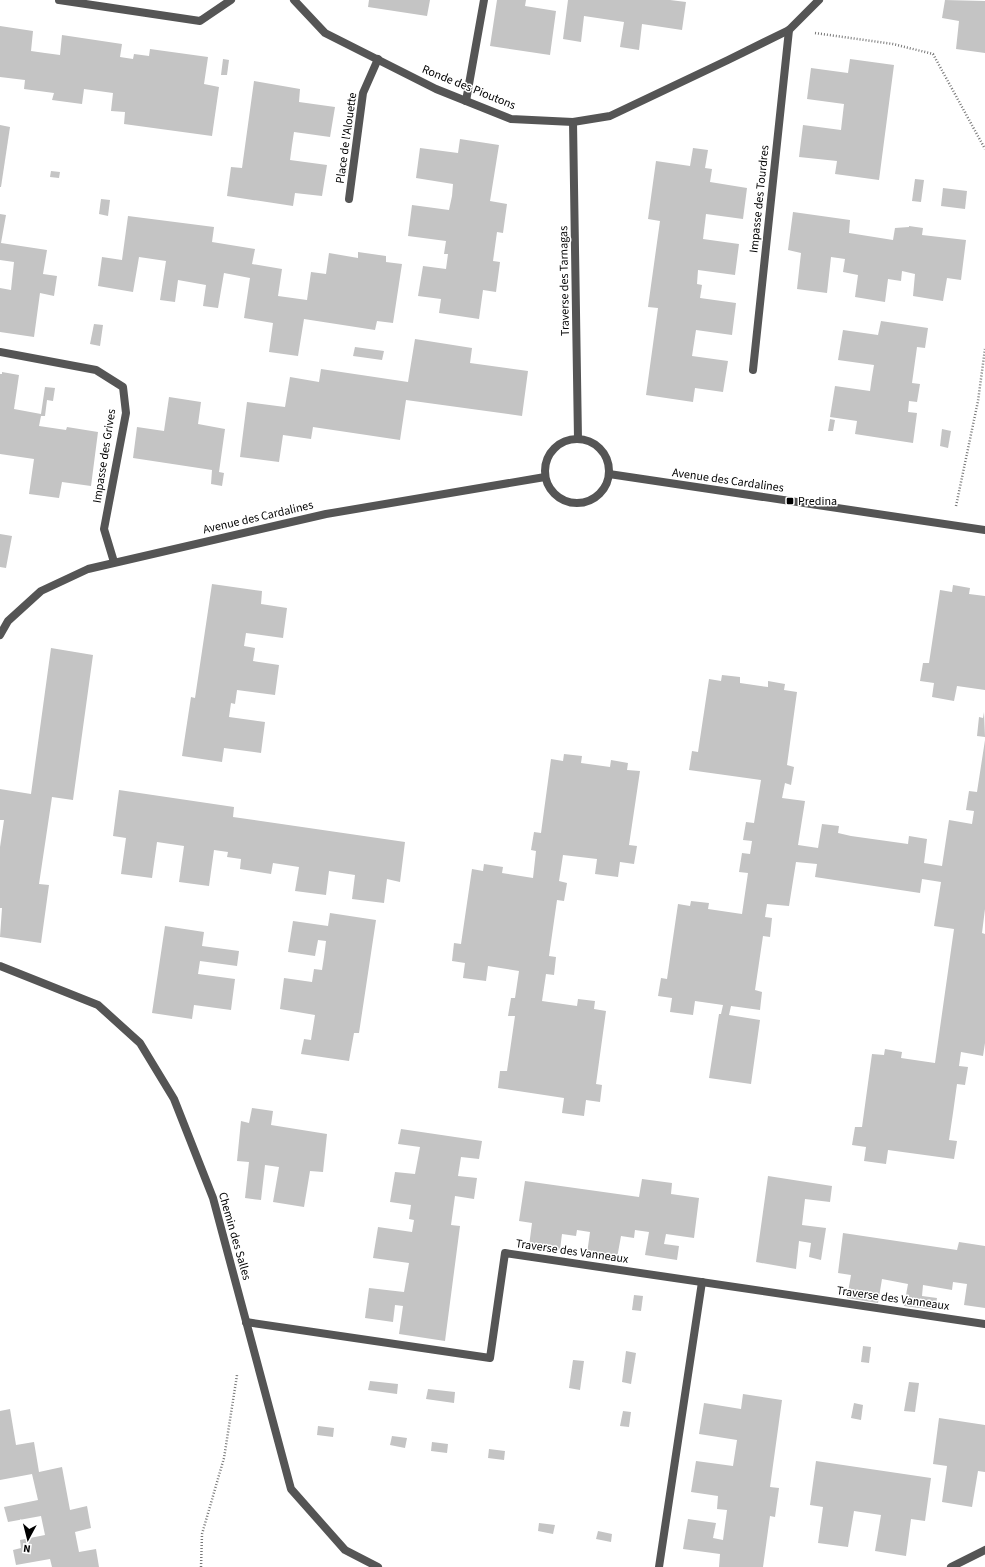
<svg xmlns="http://www.w3.org/2000/svg" width="985" height="1567" viewBox="0 0 985 1567" font-family="'Source Sans 3',sans-serif">
<rect width="100%" height="100%" fill="#fff"/>
<g fill="#c4c4c4">
<path d="M 369,0 L 430,0 L 427,16 L 368,7 Z"/>
<path d="M 497,0 L 526,0 L 525,6 L 556,11 L 550,55 L 490,46 Z"/>
<path d="M 568,0 L 670,0 L 686,2 L 682,30 L 642,24 L 639,50 L 620,47 L 624,22 L 584,16 L 581,42 L 563,39 Z"/>
<path d="M 945,0 L 985,1 L 985,53 L 956,49 L 959,21 L 942,18 Z"/>
<path d="M 0,26 L 33,31 L 31,51 L 45,53 L 60,55 L 62,35 L 122,44 L 120,57 L 133,59 L 134,54 L 149,56 L 150,49 L 208,57 L 204,84 L 219,87 L 212,136 L 124,124 L 125,112 L 111,111 L 113,93 L 84,89 L 82,104 L 52,100 L 54,93 L 24,89 L 25,80 L 0,77 Z"/>
<path d="M 223,59 L 229,60 L 227,75 L 221,75 Z"/>
<path d="M 850,59 L 894,65 L 879,180 L 835,174 L 837,161 L 799,157 L 803,125 L 841,130 L 844,104 L 807,99 L 811,68 L 848,73 Z"/>
<path d="M 254,81 L 300,89 L 299,102 L 335,107 L 330,137 L 294,132 L 292,145 L 290,160 L 327,165 L 322,196 L 295,193 L 293,206 L 227,196 L 231,167 L 242,168 Z"/>
<path d="M 0,125 L 10,127 L 1,187 L 0,187 Z"/>
<path d="M 460,139 L 499,145 L 490,201 L 507,204 L 503,233 L 497,232 L 493,261 L 500,262 L 496,292 L 483,290 L 479,319 L 439,313 L 441,299 L 418,296 L 423,266 L 446,269 L 448,254 L 444,254 L 446,241 L 408,236 L 412,205 L 449,210 L 452,196 L 453,184 L 416,178 L 420,148 L 458,153 Z"/>
<path d="M 693,148 L 708,150 L 705,168 L 712,169 L 710,182 L 747,188 L 743,219 L 706,214 L 703,239 L 739,244 L 735,275 L 698,270 L 697,284 L 702,285 L 700,298 L 736,303 L 732,335 L 696,330 L 692,356 L 728,361 L 723,392 L 695,388 L 693,402 L 646,395 L 658,308 L 648,307 L 660,221 L 648,219 L 656,161 L 690,166 Z"/>
<path d="M 51,171 L 60,172 L 59,178 L 50,177 Z"/>
<path d="M 915,179 L 924,180 L 921,202 L 912,201 Z"/>
<path d="M 943,188 L 967,191 L 965,209 L 941,206 Z"/>
<path d="M 101,199 L 110,200 L 108,216 L 99,214 Z"/>
<path d="M 793,212 L 850,220 L 849,233 L 893,240 L 895,228 L 909,227 L 909,226 L 923,228 L 922,235 L 966,240 L 961,280 L 947,278 L 943,301 L 913,296 L 915,274 L 902,271 L 901,281 L 888,279 L 885,302 L 855,297 L 858,275 L 843,272 L 845,259 L 831,257 L 827,293 L 797,289 L 801,253 L 788,250 Z"/>
<path d="M 0,214 L 6,215 L 1,243 L 47,250 L 43,274 L 57,276 L 54,296 L 40,293 L 34,337 L 0,332 L 0,288 L 11,290 L 14,262 L 0,260 Z"/>
<path d="M 128,216 L 214,227 L 212,242 L 255,249 L 252,264 L 282,269 L 278,296 L 307,300 L 311,272 L 326,274 L 329,253 L 358,258 L 358,252 L 386,256 L 386,262 L 402,264 L 393,323 L 377,321 L 375,330 L 304,319 L 298,356 L 269,352 L 273,323 L 244,318 L 250,278 L 224,273 L 218,308 L 203,306 L 206,285 L 178,280 L 175,302 L 160,300 L 166,261 L 139,257 L 133,292 L 98,286 L 102,257 L 122,260 Z"/>
<path d="M 881,321 L 928,328 L 925,348 L 917,347 L 912,383 L 920,384 L 917,402 L 909,401 L 908,412 L 917,413 L 913,443 L 855,434 L 857,421 L 830,417 L 835,386 L 870,391 L 872,377 L 874,365 L 838,360 L 843,330 L 878,335 Z"/>
<path d="M 94,324 L 103,325 L 100,346 L 90,344 Z"/>
<path d="M 415,339 L 472,348 L 470,363 L 528,371 L 522,416 L 406,400 L 400,440 L 313,427 L 311,439 L 283,435 L 279,462 L 240,457 L 247,402 L 285,407 L 290,377 L 319,382 L 321,369 L 408,382 Z"/>
<path d="M 355,347 L 384,351 L 382,360 L 353,356 Z"/>
<path d="M 2,372 L 19,375 L 14,409 L 41,414 L 45,387 L 55,388 L 53,401 L 47,400 L 45,416 L 41,416 L 39,426 L 66,430 L 67,427 L 98,432 L 91,486 L 62,482 L 59,498 L 29,494 L 34,459 L 0,454 L 0,374 L 2,374 Z"/>
<path d="M 169,397 L 201,402 L 198,424 L 225,429 L 219,472 L 224,473 L 222,486 L 211,484 L 212,470 L 133,458 L 137,427 L 164,431 Z"/>
<path d="M 830,419 L 835,420 L 833,431 L 828,431 Z"/>
<path d="M 942,429 L 951,431 L 948,448 L 940,446 Z"/>
<path d="M 0,534 L 12,536 L 6,568 L 0,567 Z"/>
<path d="M 212,584 L 262,591 L 261,604 L 287,608 L 283,638 L 246,633 L 244,646 L 255,648 L 253,661 L 279,665 L 275,695 L 237,690 L 235,704 L 231,703 L 229,717 L 265,722 L 261,753 L 224,748 L 222,762 L 182,756 L 191,697 L 195,698 Z"/>
<path d="M 953,585 L 970,588 L 969,594 L 985,596 L 985,690 L 957,686 L 954,701 L 932,697 L 934,683 L 920,681 L 923,663 L 929,663 L 940,590 L 952,592 Z"/>
<path d="M 51,648 L 93,655 L 73,800 L 52,797 L 39,884 L 49,885 L 41,943 L 0,937 L 2,908 L 0,908 L 0,847 L 4,820 L 0,820 L 0,789 L 31,794 Z"/>
<path d="M 722,675 L 740,677 L 740,683 L 768,687 L 768,681 L 785,684 L 784,690 L 797,692 L 787,765 L 794,767 L 791,785 L 785,783 L 782,798 L 805,801 L 798,845 L 818,848 L 822,824 L 839,826 L 838,833 L 851,836 L 908,844 L 909,836 L 927,839 L 924,863 L 942,866 L 949,820 L 972,824 L 974,811 L 966,810 L 969,791 L 977,792 L 985,740 L 985,909 L 982,933 L 985,934 L 985,1043 L 983,1056 L 961,1052 L 959,1066 L 968,1067 L 965,1085 L 957,1084 L 953,1113 L 949,1140 L 957,1141 L 954,1159 L 888,1150 L 886,1164 L 864,1161 L 866,1147 L 852,1145 L 855,1127 L 862,1127 L 872,1054 L 884,1055 L 885,1049 L 902,1052 L 901,1058 L 935,1063 L 954,929 L 934,926 L 941,882 L 922,879 L 920,893 L 815,877 L 817,864 L 796,862 L 789,906 L 767,904 L 765,917 L 772,918 L 770,937 L 763,936 L 755,990 L 762,992 L 760,1010 L 731,1006 L 729,1015 L 760,1020 L 751,1084 L 709,1078 L 719,1014 L 721,1014 L 723,1005 L 695,1001 L 693,1015 L 670,1012 L 672,998 L 658,996 L 661,978 L 667,979 L 678,904 L 690,906 L 691,901 L 709,903 L 708,909 L 742,914 L 748,873 L 739,872 L 742,853 L 750,854 L 752,841 L 743,840 L 746,822 L 754,823 L 761,780 L 689,770 L 692,751 L 698,752 L 709,679 L 721,681 Z"/>
<path d="M 984,712 L 985,737 L 977,736 L 979,717 L 983,718 Z"/>
<path d="M 564,754 L 582,756 L 581,763 L 610,767 L 611,760 L 628,763 L 627,770 L 640,771 L 629,845 L 637,846 L 634,864 L 620,862 L 618,877 L 595,874 L 597,859 L 563,855 L 559,881 L 567,883 L 564,901 L 557,900 L 549,956 L 556,957 L 554,975 L 546,974 L 542,1001 L 577,1006 L 578,999 L 595,1001 L 594,1009 L 606,1011 L 596,1084 L 602,1085 L 600,1102 L 586,1100 L 584,1116 L 562,1113 L 564,1098 L 498,1088 L 500,1071 L 507,1071 L 515,1016 L 508,1016 L 511,998 L 515,998 L 519,971 L 488,966 L 486,981 L 463,978 L 465,963 L 452,961 L 454,943 L 461,944 L 472,869 L 483,871 L 484,864 L 503,867 L 502,873 L 533,878 L 536,851 L 531,850 L 534,832 L 541,833 L 551,759 L 563,761 Z"/>
<path d="M 119,790 L 234,807 L 233,817 L 405,842 L 400,882 L 387,879 L 384,903 L 352,899 L 355,875 L 329,871 L 326,895 L 295,891 L 299,867 L 273,863 L 271,874 L 240,869 L 241,859 L 227,857 L 228,852 L 214,850 L 209,886 L 179,882 L 184,846 L 157,842 L 152,878 L 121,874 L 126,838 L 113,836 Z"/>
<path d="M 330,913 L 376,920 L 359,1033 L 354,1033 L 349,1061 L 301,1054 L 304,1039 L 311,1040 L 315,1015 L 280,1009 L 284,978 L 312,982 L 314,969 L 322,970 L 324,957 L 326,941 L 318,940 L 315,956 L 288,952 L 293,921 L 328,926 Z"/>
<path d="M 165,926 L 204,932 L 202,946 L 239,951 L 237,966 L 200,961 L 198,974 L 235,979 L 231,1010 L 194,1005 L 192,1019 L 152,1013 Z"/>
<path d="M 252,1108 L 273,1111 L 271,1125 L 327,1134 L 323,1172 L 310,1171 L 304,1207 L 273,1202 L 279,1167 L 265,1165 L 261,1200 L 245,1198 L 249,1162 L 237,1161 L 241,1121 L 249,1123 Z"/>
<path d="M 401,1129 L 482,1141 L 479,1159 L 461,1157 L 458,1176 L 477,1178 L 474,1199 L 455,1196 L 451,1225 L 460,1226 L 445,1341 L 399,1334 L 403,1306 L 395,1305 L 393,1322 L 365,1318 L 369,1288 L 404,1292 L 409,1263 L 373,1258 L 378,1227 L 412,1232 L 414,1220 L 409,1219 L 411,1205 L 390,1202 L 395,1172 L 415,1174 L 420,1147 L 398,1144 Z"/>
<path d="M 768,1176 L 832,1186 L 830,1202 L 805,1199 L 802,1225 L 826,1228 L 821,1260 L 809,1257 L 811,1243 L 799,1241 L 796,1269 L 756,1262 Z"/>
<path d="M 642,1179 L 672,1183 L 671,1194 L 699,1198 L 694,1238 L 666,1234 L 664,1244 L 679,1246 L 677,1260 L 645,1255 L 649,1232 L 635,1230 L 634,1238 L 621,1236 L 617,1258 L 587,1254 L 590,1232 L 577,1230 L 576,1236 L 562,1234 L 560,1250 L 529,1246 L 532,1223 L 519,1221 L 525,1181 L 639,1197 Z"/>
<path d="M 843,1233 L 957,1250 L 959,1242 L 985,1246 L 985,1308 L 964,1305 L 967,1284 L 953,1282 L 952,1290 L 923,1285 L 922,1296 L 937,1298 L 935,1310 L 904,1306 L 908,1284 L 882,1279 L 878,1303 L 847,1298 L 851,1275 L 838,1273 Z"/>
<path d="M 634,1295 L 643,1296 L 641,1311 L 632,1310 Z"/>
<path d="M 863,1346 L 871,1347 L 869,1363 L 861,1362 Z"/>
<path d="M 626,1351 L 636,1353 L 631,1384 L 622,1382 Z"/>
<path d="M 573,1360 L 584,1361 L 580,1390 L 569,1388 Z"/>
<path d="M 370,1381 L 398,1384 L 397,1394 L 368,1390 Z"/>
<path d="M 909,1382 L 919,1383 L 915,1412 L 904,1411 Z"/>
<path d="M 428,1389 L 455,1392 L 454,1403 L 426,1399 Z"/>
<path d="M 743,1394 L 782,1400 L 770,1487 L 779,1488 L 775,1517 L 770,1516 L 763,1567 L 719,1567 L 720,1554 L 683,1549 L 688,1519 L 716,1523 L 713,1538 L 723,1540 L 727,1510 L 717,1509 L 718,1496 L 691,1492 L 696,1461 L 733,1466 L 737,1440 L 699,1434 L 704,1403 L 741,1409 Z"/>
<path d="M 854,1403 L 863,1405 L 861,1420 L 851,1418 Z"/>
<path d="M 10,1409 L 16,1445 L 34,1442 L 39,1472 L 62,1467 L 70,1510 L 87,1506 L 91,1528 L 75,1532 L 79,1552 L 96,1549 L 99,1567 L 52,1567 L 50,1559 L 16,1565 L 13,1550 L 21,1548 L 20,1540 L 45,1535 L 41,1516 L 8,1522 L 4,1507 L 38,1500 L 32,1474 L 0,1480 L 0,1411 Z"/>
<path d="M 623,1411 L 631,1412 L 629,1427 L 620,1426 Z"/>
<path d="M 939,1418 L 985,1425 L 985,1472 L 978,1471 L 972,1507 L 942,1502 L 947,1466 L 933,1464 Z"/>
<path d="M 318,1426 L 334,1428 L 333,1437 L 317,1435 Z"/>
<path d="M 392,1436 L 407,1438 L 405,1448 L 390,1445 Z"/>
<path d="M 432,1442 L 448,1444 L 447,1453 L 431,1451 Z"/>
<path d="M 489,1449 L 505,1451 L 504,1460 L 488,1458 Z"/>
<path d="M 816,1461 L 931,1478 L 925,1521 L 911,1519 L 906,1556 L 875,1551 L 881,1515 L 854,1511 L 848,1547 L 818,1543 L 823,1507 L 810,1505 Z"/>
<path d="M 539,1523 L 555,1525 L 553,1534 L 538,1531 Z"/>
<path d="M 598,1531 L 612,1534 L 611,1542 L 596,1539 Z"/>
</g>
<g fill="none" stroke-linecap="round" stroke-linejoin="round">
<g stroke="#777" stroke-width="2.5" stroke-dasharray="1 2" stroke-linecap="butt">
<path d="M 815,33 L 893,44 L 933,54 L 985,149"/>
<path d="M 956,506 L 978,401 L 985,349"/>
<path d="M 201,1567 L 202,1534 L 224,1458 L 237,1375"/>
</g>
<path stroke="#555" stroke-width="8" d="M 753,370 L 789,30"/>
<g stroke="#555" stroke-width="8">
<path d="M 59,0 L 200,21 L 231,0"/>
<path d="M 294,0 L 325,33 L 436,89 L 511,119 L 573,122 L 610,116 L 728,60 L 789,30 L 819,0"/>
<path d="M 466,101 L 484,0"/>
<path d="M 573,122 L 578,439"/>
<path d="M 349,199 L 363,93 L 378,59"/>
<path d="M 0,352 L 96,370 L 123,387 L 126,413 L 104,529 L 114,562"/>
<circle cx="577" cy="471" r="32"/>
<path d="M 609,474 L 985,530"/>
<path d="M 0,635 L 8,621 L 41,591 L 88,569 L 326,514 L 545,477"/>
<path d="M 0,966 L 98,1005 L 140,1043 L 174,1099 L 213,1198 L 291,1489 L 345,1550 L 378,1567"/>
<path d="M 246,1322 L 490,1358 L 505,1253 L 985,1324"/>
<path d="M 659,1567 L 702,1282"/>
<path d="M 951,1567 L 985,1550"/>
</g>
</g>
<rect fill="#000" stroke="#fff" stroke-width="1.5" x="786" y="497" width="8" height="8" rx="2"/>
<g text-anchor="middle" stroke-width="3" stroke-linejoin="round" paint-order="stroke">
<g font-size="12" fill="#000" stroke="#fff">
<text transform="translate(469 87) rotate(22)" y="4">Ronde des Pioutons</text>
<text transform="translate(346 138) rotate(-82)" y="4">Place de l'Alouette</text>
<text transform="translate(759 199) rotate(-84)" y="4">Impasse des Tourdres</text>
<text transform="translate(564 281) rotate(-91)" y="4">Traverse des Tarnagas</text>
<text transform="translate(104 456) rotate(-81)" y="4">Impasse des Grives</text>
<text transform="translate(728 480) rotate(8)" y="4">Avenue des Cardalines</text>
<text transform="translate(258 517) rotate(-13)" y="4">Avenue des Cardalines</text>
<text transform="translate(235 1236) rotate(74)" y="4">Chemin des Salles</text>
<text transform="translate(572 1251) rotate(8)" y="4">Traverse des Vanneaux</text>
<text transform="translate(893 1298) rotate(8)" y="4">Traverse des Vanneaux</text>
</g>
<g font-size="12" fill="#000" stroke="#fff" text-anchor="start">
<text x="798" y="505">Predina</text>
</g>
</g>
<g transform="translate(28 1539) rotate(187)" stroke="#ffffff" stroke-width="3" paint-order="stroke">
<path d="M0-3L7 15L0 10L-7 15Z" fill="#000000"/>
<text y="-6" font-size="11" font-weight="bold" text-anchor="middle" fill="#000000">N</text>
</g>
</svg>
